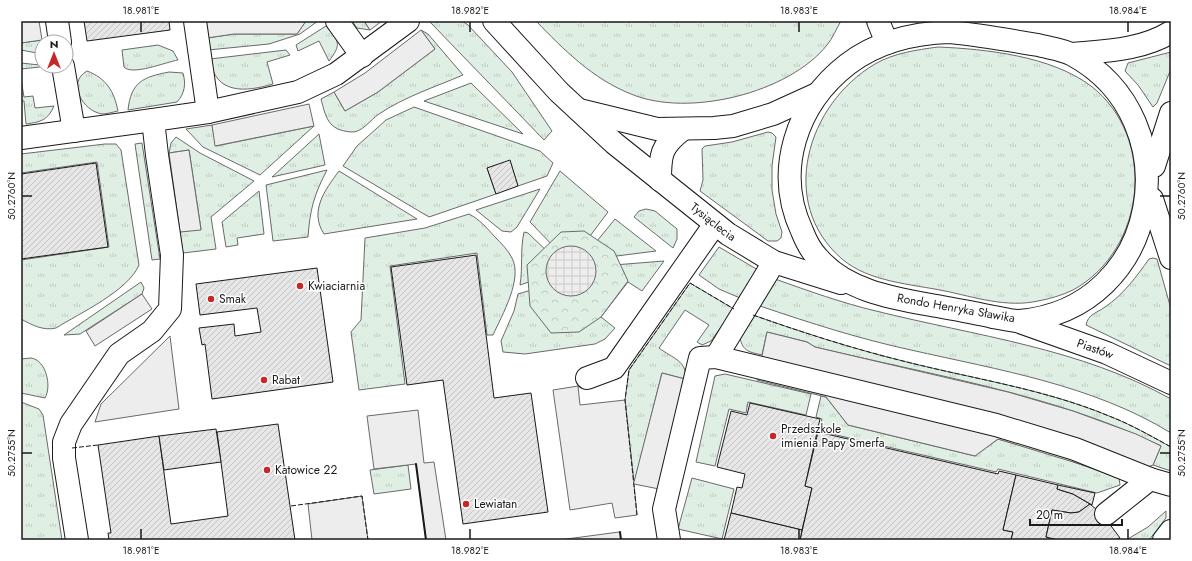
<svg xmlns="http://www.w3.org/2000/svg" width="1192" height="561" viewBox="0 0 1192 561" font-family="Jost,sans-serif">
<defs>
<pattern id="grass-tufts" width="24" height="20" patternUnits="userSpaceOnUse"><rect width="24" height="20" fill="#e0efe3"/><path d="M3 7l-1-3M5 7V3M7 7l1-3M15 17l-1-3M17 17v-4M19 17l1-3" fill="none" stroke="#c0ccc2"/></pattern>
<pattern id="park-crowns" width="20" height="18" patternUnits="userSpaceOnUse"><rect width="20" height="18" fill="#e0efe3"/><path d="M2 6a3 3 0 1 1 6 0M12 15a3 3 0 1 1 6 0" fill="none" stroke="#c0ccc2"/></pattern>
<pattern id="plaza-grid" width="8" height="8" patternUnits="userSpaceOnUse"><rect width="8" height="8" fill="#ededed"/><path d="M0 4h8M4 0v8" fill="none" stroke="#cbcbcb"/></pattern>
<pattern id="building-hatch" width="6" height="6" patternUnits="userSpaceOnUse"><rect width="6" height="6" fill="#e6e6e6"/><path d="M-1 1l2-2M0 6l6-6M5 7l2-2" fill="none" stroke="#c5c5c5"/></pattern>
</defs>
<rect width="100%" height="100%" fill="#fff"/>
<g fill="url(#grass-tufts)" stroke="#6a6a6a">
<path d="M 306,21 L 318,21 L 300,34 L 269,44 L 208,50 L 207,38 L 234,34 L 297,34 Z"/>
<path d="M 352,21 L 364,21 L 370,30 L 357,28 Z"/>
<path d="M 433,21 L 462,21 L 468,25 L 512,72 L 552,131 L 544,140 L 430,22 Z"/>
<path d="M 536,21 L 841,21 C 836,29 833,38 827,45 C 789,93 688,118 631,94 C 593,79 564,50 536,21 Z"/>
<path d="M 326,26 C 339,41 342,44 329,61 L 319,41 L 298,51 L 296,45 Z"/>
<path d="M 421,30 L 428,34 L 463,75 C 435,87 404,97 379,114 C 370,120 362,133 351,132 C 328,130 326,118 321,99 L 334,92 L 345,111 L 378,92 L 435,49 Z"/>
<path d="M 42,40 L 46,40 L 47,42 L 42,42 L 42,54 L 21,50 L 21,43 Z"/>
<path d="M 158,45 L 173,51 L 178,60 C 166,62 132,76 124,67 L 122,50 Z"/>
<path d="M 938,47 C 986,49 1051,56 1091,86 C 1157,137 1147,249 1073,290 C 1063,295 1049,299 1038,301 C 1007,308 974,297 945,291 C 911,284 869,282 842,259 C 777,203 807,104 875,64 C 894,53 916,50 938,47 Z"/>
<path d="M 286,50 L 290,55 L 267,62 L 273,84 C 246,92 215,95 210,59 Z"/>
<path d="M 1171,52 L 1171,69 L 1157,103 L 1153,107 L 1138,85 L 1125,71 L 1128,63 Z"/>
<path d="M 21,63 L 49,66 L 21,69 Z"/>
<path d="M 87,71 C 106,78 114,91 118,111 C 113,112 107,114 102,114 C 83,111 66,83 87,71 Z"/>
<path d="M 169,72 L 183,73 C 186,84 185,93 177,102 L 128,110 C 131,82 143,77 169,72 Z"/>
<path d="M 21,79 L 24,97 L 33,96 L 35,108 L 54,106 C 48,120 41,122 26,124 L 24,101 L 21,101 Z"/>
<path d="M 471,83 L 523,134 L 424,101 Z"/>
<path d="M 414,107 L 540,151 L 553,163 L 547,176 L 518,186 L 510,161 L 487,168 L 496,194 L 429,217 L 343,166 L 357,146 L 386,120 Z"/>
<path d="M 212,125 L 216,146 L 314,126 L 260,175 L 203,147 L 186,129 Z"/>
<path d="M 768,132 L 772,133 L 776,137 L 772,166 L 772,190 L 776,214 L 782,232 L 781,238 L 777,241 L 768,241 L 700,191 L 703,180 L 702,149 L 705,146 L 732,142 Z"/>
<path d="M 319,134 L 325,165 L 272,177 Z"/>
<path d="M 176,137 L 200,153 L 254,181 L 211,217 L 216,249 L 183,253 L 180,232 L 201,229 L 189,150 L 169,153 L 171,143 Z"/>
<path d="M 142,143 L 160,259 L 152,260 L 135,144 Z"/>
<path d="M 105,144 L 116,144 L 121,150 L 139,265 C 128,291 80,313 56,328 C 43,331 32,325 21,319 L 21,260 L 109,247 L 97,162 L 21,173 L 21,154 Z"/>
<path d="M 327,170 C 314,195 310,209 308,237 L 273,241 L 266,185 Z"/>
<path d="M 339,171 L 417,219 L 324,234 C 309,211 325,190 339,171 Z"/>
<path d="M 560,171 L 608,212 L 581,248 L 557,250 L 530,222 Z"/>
<path d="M 540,189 L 517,227 L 511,232 L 502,231 L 476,210 Z"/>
<path d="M 259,191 L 264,234 L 237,238 L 238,245 L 226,247 L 222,222 Z"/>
<path d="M 646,209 L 655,211 L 677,229 L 677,239 L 673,248 L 634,217 L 639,211 Z"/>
<path d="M 469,214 C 479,219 487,228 495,237 C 501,243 508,250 512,258 C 523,279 502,315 493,335 L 487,335 L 477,253 L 390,266 L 405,384 L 359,390 L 351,332 L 361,320 L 365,238 L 425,228 Z"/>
<path d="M 615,219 L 656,251 L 593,259 L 588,252 Z"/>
<path d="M 524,232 L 528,233 L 551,255 L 546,276 L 520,285 C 523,267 520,250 524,232 Z"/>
<path d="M 719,247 L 758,270 L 740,298 L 719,289 L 699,275 Z"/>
<path d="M 1153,258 L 1157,259 L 1171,309 L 1171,366 L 1086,325 C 1088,314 1097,313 1105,307 C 1123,295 1137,276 1149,259 Z"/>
<path d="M 664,261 L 642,291 L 628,282 L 601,317 L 615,328 L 605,339 L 595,344 L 525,354 L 503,352 L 501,341 L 514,311 L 518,294 L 614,265 Z"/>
<path d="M 775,279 C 809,291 842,303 876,311 C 976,336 1080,348 1171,399 L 1171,433 C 1093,385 999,370 911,350 C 860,339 810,323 760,306 Z"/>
<path d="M 141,282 L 144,288 L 142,294 L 80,334 L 64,335 Z"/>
<path d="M 690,283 L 734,309 L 711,341 L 702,345 L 697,342 L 709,325 L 685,310 L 659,348 C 672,358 688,361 685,379 L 662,373 L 634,484 L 625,400 L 629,370 Z"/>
<path d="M 753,315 C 804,333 854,349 907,362 C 974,379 1044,389 1109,416 C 1130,424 1151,436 1171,447 L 1171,471 L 1153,465 L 1161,446 C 1053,394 931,375 815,347 L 807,342 L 767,332 L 762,355 C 750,352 743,352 740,338 Z"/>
<path d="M 31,358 C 46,360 52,386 45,398 L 21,393 L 21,359 Z"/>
<path d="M 725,374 L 811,394 L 806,415 L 748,402 L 746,413 L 729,409 L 715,466 L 696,462 L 715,376 Z"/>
<path d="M 821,396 L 826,397 L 848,425 L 975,456 L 998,439 L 1051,454 L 1119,478 L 1120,485 L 1097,493 L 998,469 L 996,472 L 819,431 L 822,419 L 816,417 Z"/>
<path d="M 21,402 L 39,409 L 43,415 L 62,540 L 21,540 Z"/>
<path d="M 408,465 L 411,489 L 374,494 L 370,470 Z"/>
<path d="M 692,478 L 734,489 L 722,539 L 678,529 Z"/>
<path d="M 1166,511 L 1166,518 L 1149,540 L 1126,540 L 1148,527 Z"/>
</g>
<path fill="url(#park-crowns)" stroke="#6a6a6a" d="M 584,231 L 614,251 L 628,281 L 601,317 L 579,332 L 551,333 L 530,306 L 527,265 L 561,232 Z"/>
<g fill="#ededed" stroke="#6a6a6a">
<path d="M 21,21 L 39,21 L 42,40 L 21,43 Z"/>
<path d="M 205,21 L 306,21 L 297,34 L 234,34 L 207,38 Z"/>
<path d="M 364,21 L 382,21 L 370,30 Z"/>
<path d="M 421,30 L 435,49 L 378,92 L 345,111 L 334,92 L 365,73 Z"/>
<path d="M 309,104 L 314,126 L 215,146 L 212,125 Z"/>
<path d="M 189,150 L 201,230 L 180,232 L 169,153 Z"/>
<path d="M 142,294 L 152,309 L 95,346 L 86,331 Z"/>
<path d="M 767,332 L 807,342 L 815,347 L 1008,392 L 1073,411 L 1136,434 L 1161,446 L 1153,465 L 1134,472 L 1096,469 L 998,439 L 975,456 L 848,425 L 826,397 L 757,380 Z"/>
<path d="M 170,336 L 179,409 L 95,422 L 101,404 Z"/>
<path d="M 662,373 L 685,379 L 659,489 L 634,484 L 637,515 L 615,518 L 612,503 L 570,510 L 553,390 L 578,386 L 580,405 L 625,400 L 634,482 Z"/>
<path d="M 418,410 L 424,463 L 434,462 L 446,540 L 426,540 L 416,464 L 374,469 L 367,416 Z"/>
<path d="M 362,496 L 368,540 L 312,540 L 308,504 Z"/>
<path d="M 620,532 L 621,540 L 559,540 L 619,532 Z"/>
</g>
<circle fill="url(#plaza-grid)" stroke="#6a6a6a" cx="571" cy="271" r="25"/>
<g fill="url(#building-hatch)" stroke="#1a1a1a">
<path d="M 84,21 L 169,21 L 170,30 L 87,41 Z"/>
<path d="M 510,160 L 518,186 L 496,194 L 487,168 Z"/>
<path d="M 96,163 L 108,247 L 21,259 L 21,174 Z"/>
<path d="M 476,255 L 494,398 L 531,393 L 548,512 L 463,524 L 443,380 L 407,385 L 391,267 Z"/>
<path d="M 317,268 L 333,382 L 212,399 L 205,344 L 202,345 L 199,328 L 234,324 L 235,336 L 261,332 L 257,308 L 200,315 L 196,284 Z"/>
<path d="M 750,403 L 820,419 L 805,486 L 812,488 L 802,530 L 731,513 L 737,487 L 742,488 L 745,474 L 717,467 L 731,411 L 747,415 Z"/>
<path d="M 278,424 L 295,540 L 109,540 L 108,533 L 111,533 L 98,445 L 159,436 L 171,524 L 228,516 L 217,432 Z"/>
<path d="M 216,429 L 221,462 L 164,470 L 159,436 Z"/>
<path d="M 818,432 L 998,474 L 999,471 L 1016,475 L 1003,530 L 1013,532 L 1011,540 L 800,540 L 812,488 L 805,486 Z"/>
<path d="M 1016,475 L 1058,485 L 1057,489 L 1073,494 L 1090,504 L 1079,512 L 1071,513 L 1052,510 L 1046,537 L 1058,540 L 1011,540 L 1013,532 L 1003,530 Z"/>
<path d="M 1058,485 L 1095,493 L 1092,505 L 1073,494 L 1057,489 Z"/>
<path d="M 1090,504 L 1103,515 L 1120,538 L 1115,540 L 1058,540 L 1046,537 L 1052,510 L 1071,513 L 1079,512 Z"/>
<path d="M 731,513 L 802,530 L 800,540 L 724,540 Z"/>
</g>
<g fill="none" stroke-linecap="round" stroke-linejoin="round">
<g stroke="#1a1a1a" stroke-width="24">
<g id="minor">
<path d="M 57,21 L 60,42"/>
<path d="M 195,21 L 208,112"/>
<path d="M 337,21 L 362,56"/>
<path id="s1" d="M 494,21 L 559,92 L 614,143 L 728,234 L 774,262 L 841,283"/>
<path d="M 878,21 L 887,43"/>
<path d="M 950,32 C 980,35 1009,40 1038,45 C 1049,48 1062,49 1073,55 C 1192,120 1162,309 1019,321 C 1011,321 1001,318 993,317 C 976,313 959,310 942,307 C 899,299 848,293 818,258 C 811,251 806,241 802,231 C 774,171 796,104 848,64 C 877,42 914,33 950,32 Z"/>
<path d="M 1073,54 C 1106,51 1142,50 1171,32"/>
<path d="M 63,66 L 74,131"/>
<path d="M 579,110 L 657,129 L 714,128 L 733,126 L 773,114 L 817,94"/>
<path d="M 21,138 L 153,120"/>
<path d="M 1154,166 L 1171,113"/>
<path d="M 660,180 C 660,155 661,146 682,130"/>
<path d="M 1152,199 L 1171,258"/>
<path id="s2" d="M 1017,321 L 1107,353 L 1171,383"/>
<path d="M 716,357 L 774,262"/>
<path d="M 587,378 L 614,368 L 715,224"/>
<path d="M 1106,514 L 1150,479"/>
<path d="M 77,540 L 64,458 L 64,442 L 71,424 L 119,354 L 152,331 L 170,309 L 172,255 L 157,155 L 153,120 L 208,112 L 298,92 L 336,74 L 408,21"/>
<path d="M 669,540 L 664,509 L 700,358 L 716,357 L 996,425 L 1075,449 L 1150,479 L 1171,485"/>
<path d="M 1164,540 L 1171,531"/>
</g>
</g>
<use href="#minor" stroke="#fff" stroke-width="22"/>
<g stroke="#1a1a1a" stroke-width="1" stroke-dasharray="5 2" stroke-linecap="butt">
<path d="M 753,315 C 804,333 854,349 907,362 C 974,379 1044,389 1109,416 C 1130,424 1151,436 1171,447"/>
<path d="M 72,448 L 98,445"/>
<path d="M 291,506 L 362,496 L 368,540"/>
<path d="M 637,515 L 625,400 L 629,370 L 690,283 L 734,309"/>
</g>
<g stroke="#1a1a1a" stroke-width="2">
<path d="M 416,464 L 426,540"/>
<path d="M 620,532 L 621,540"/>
</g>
</g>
<path fill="none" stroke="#1a1a1a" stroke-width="1.5" d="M 141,22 L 141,32M 470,22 L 470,32M 799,22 L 799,32M 1128,22 L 1128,32M 22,196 L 32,196M 1160,196 L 1170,196M 22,453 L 32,453M 1160,453 L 1170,453M 141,529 L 141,539M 470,529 L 470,539M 799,529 L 799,539M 1128,529 L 1128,539"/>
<g fill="#c62828" stroke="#fff" stroke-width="1.5">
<circle cx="300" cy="286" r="4"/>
<circle cx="211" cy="299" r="4"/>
<circle cx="264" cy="380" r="4"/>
<circle cx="773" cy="436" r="4"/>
<circle cx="267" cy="470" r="4"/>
<circle cx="466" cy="504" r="4"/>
</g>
<g text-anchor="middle" stroke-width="3" stroke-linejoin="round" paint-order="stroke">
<g font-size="12" fill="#1a1a1a" stroke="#fff">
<text dy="4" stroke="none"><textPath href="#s1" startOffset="298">Tysiąclecia</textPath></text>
<text transform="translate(956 308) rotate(10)" y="4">Rondo Henryka Sławika</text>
<text dy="4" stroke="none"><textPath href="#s2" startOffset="83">Piastów</textPath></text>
</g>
<g font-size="12" fill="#1a1a1a" stroke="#fff" text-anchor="start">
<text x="308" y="290">Kwiaciarnia</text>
<text x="219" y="303">Smak</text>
<text x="272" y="384">Rabat</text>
<text x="781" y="433">Przedszkole<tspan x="781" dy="14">imienia Papy Smerfa</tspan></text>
<text x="275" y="474">Katowice 22</text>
<text x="474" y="508">Lewiatan</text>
</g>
</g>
<rect width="1192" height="561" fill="none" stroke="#ffffff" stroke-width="44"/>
<g transform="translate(54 54)"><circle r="19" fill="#ffffff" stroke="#a3a3a3"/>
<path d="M0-3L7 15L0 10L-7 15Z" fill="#c62828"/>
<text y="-6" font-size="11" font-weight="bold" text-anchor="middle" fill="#1a1a1a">N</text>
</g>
<path d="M1030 519v6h92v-6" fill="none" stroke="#1a1a1a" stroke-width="2"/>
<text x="1036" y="519" font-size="12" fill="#1a1a1a" stroke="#ffffff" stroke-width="3" paint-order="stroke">20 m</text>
<rect x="22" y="22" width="1148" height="517" fill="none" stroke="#1a1a1a" stroke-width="1.5"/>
<g font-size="10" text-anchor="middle" fill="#1a1a1a">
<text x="141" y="14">18.981°E</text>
<text x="470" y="14">18.982°E</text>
<text x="799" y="14">18.983°E</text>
<text x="1128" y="14">18.984°E</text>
<text transform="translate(11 196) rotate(-90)" y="4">50.2760°N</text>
<text transform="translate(1181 196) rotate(-90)" y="4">50.2760°N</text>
<text transform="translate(11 453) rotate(-90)" y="4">50.2755°N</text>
<text transform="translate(1181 453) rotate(-90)" y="4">50.2755°N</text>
<text x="141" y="554">18.981°E</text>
<text x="470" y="554">18.982°E</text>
<text x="799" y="554">18.983°E</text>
<text x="1128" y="554">18.984°E</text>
</g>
</svg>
